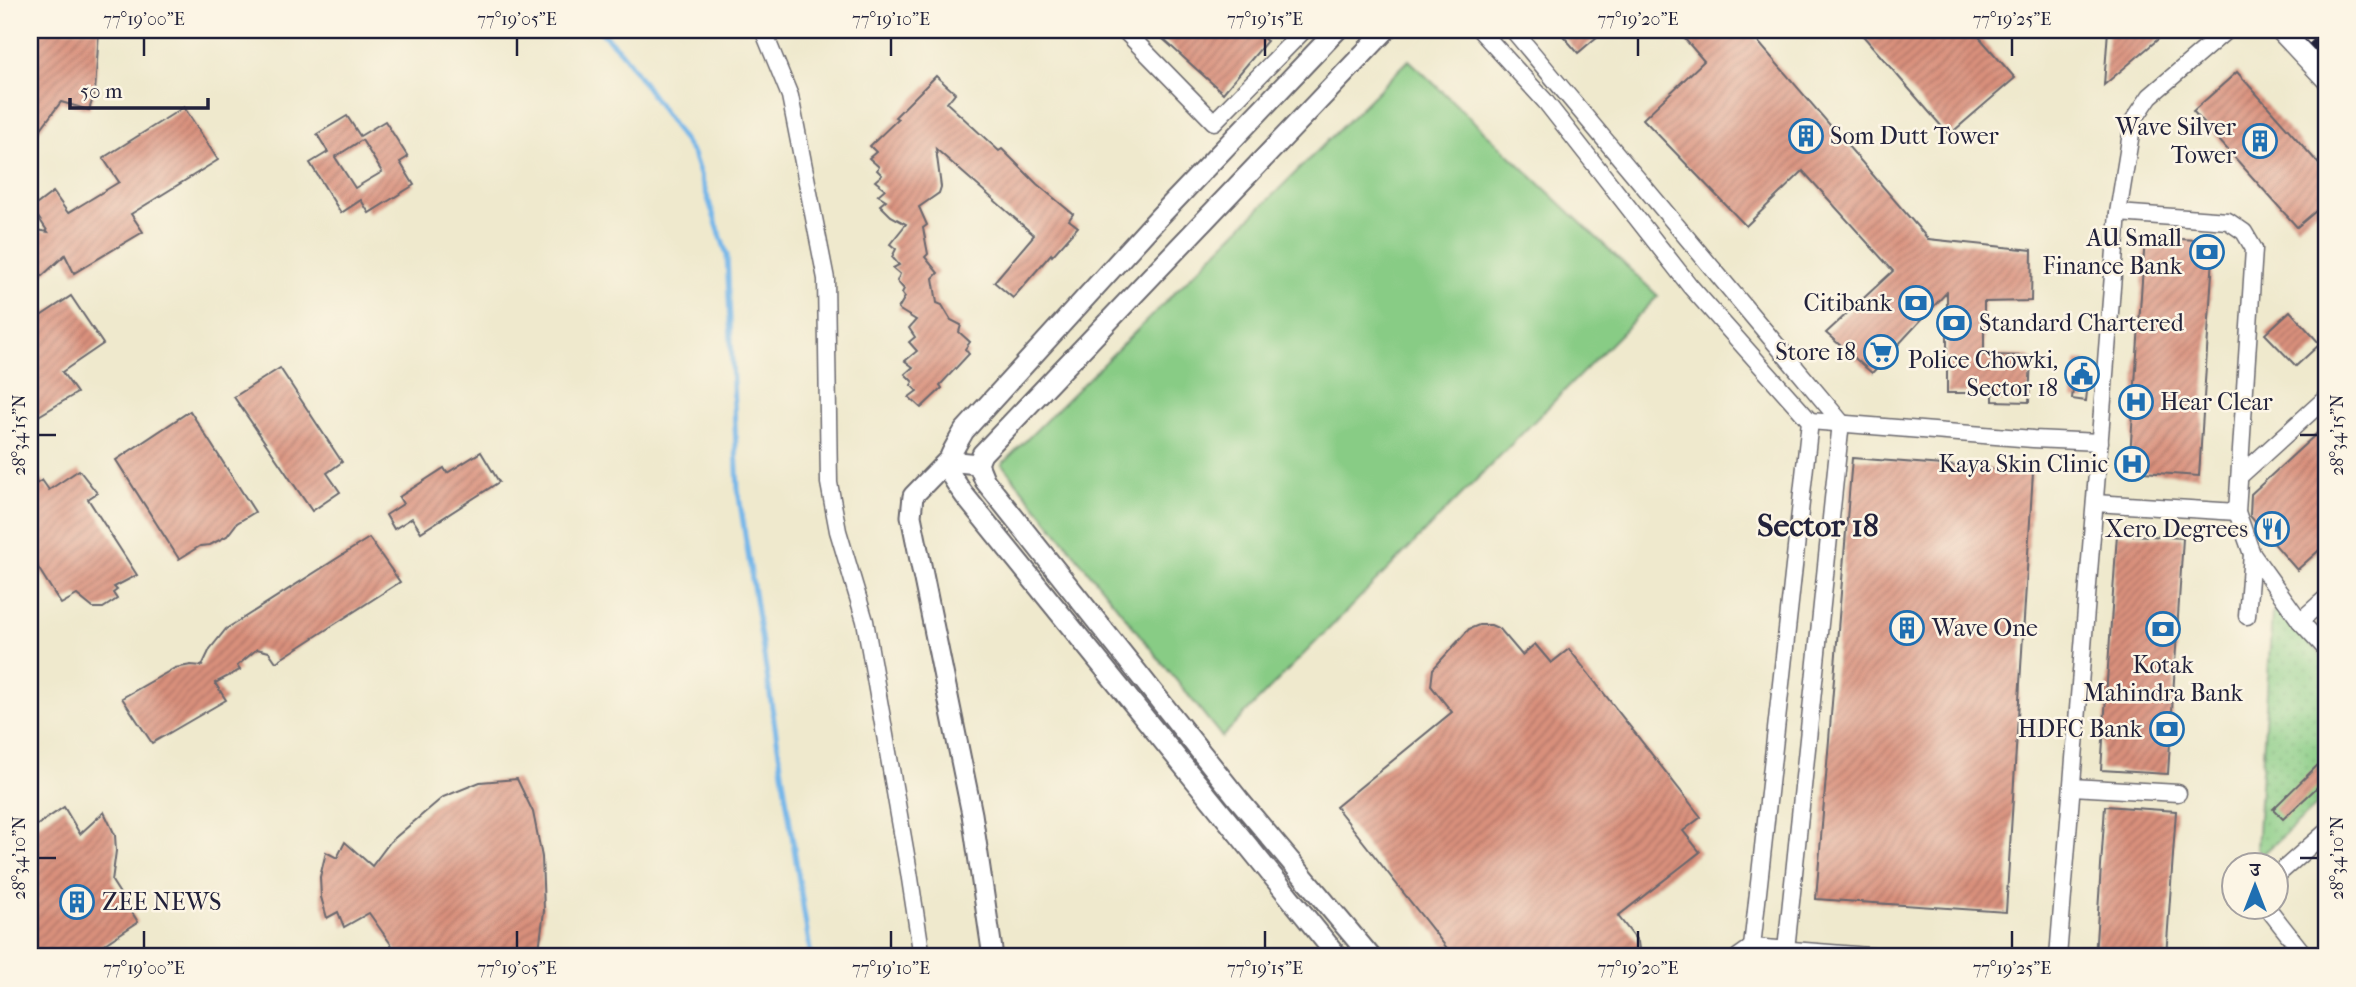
<svg xmlns="http://www.w3.org/2000/svg" width="2356" height="987" viewBox="0 0 2356 987" font-family="'IM FELL French Canon','Noto Serif Devanagari',serif">
<defs>
<pattern id="park-dots" width="8" height="8" patternUnits="userSpaceOnUse" patternTransform="scale(1.75)"><rect width="8" height="8" fill="#88cc85"/><path d="M2 2h.1M6 6h.1" fill="none" stroke="#75af74" stroke-width="1.8" stroke-linecap="round"/></pattern>
<pattern id="building-hatch" width="6" height="6" patternUnits="userSpaceOnUse" patternTransform="scale(1.75)"><rect width="6" height="6" fill="#d9907c"/><path d="M-1 1l2-2M0 6l6-6M5 7l2-2" fill="none" stroke="#b07567"/></pattern>
</defs>
<rect width="100%" height="100%" fill="#fcf5e5"/>
<filter id="ink" filterUnits="userSpaceOnUse"><feTurbulence type="fractalNoise" baseFrequency=".0143" numOctaves="2"/><feDisplacementMap in="SourceGraphic" scale="14" xChannelSelector="R" yChannelSelector="G"/><feConvolveMatrix kernelMatrix="1 2 1 2 8 2 1 2 1" color-interpolation-filters="sRGB"/></filter>
<filter id="wash" filterUnits="userSpaceOnUse"><feTurbulence type="fractalNoise" baseFrequency=".00686" numOctaves="4" result="noise"/><feDisplacementMap in="SourceGraphic" scale="28" xChannelSelector="R" yChannelSelector="G"/><feGaussianBlur stdDeviation="1.57" result="paint"/><feColorMatrix in="noise" values="0 0 0 0 0 0 0 0 0 0 0 0 0 0 0 0 0 1.4 0 .05"/><feComposite in="paint" operator="in"/></filter>
<g filter="url(#wash)">
<rect width="100%" height="100%" fill="#efe9cd"/>
<path fill="#88cc85" stroke="#557760" stroke-width="2" d="M 1409,60 L 1658,296 L 1222,737 L 1002,464 Z"/>
<path fill="url(#park-dots)" stroke="#557760" stroke-width="2" d="M 2277,609 L 2326,661 L 2326,797 L 2262,855 L 2257,849 L 2272,613 Z"/>
<g fill="none" stroke-linecap="round" stroke-linejoin="round">
<path stroke="#73b6e9" stroke-width="5" d="M 599,30 L 624,55 L 693,154 L 727,255 L 738,490 L 811,957"/>
</g>
<g id="blocks">
<g fill="url(#building-hatch)" fill-rule="evenodd">
<path d="M 30,30 L 99,30 L 95,92 L 89,110 L 61,102 L 30,143 Z"/>
<path d="M 1153,30 L 1272,30 L 1264,39 L 1267,41 L 1223,93 Z"/>
<path d="M 1558,30 L 1605,30 L 1578,53 Z"/>
<path d="M 1677,30 L 1748,30 L 1928,239 L 2032,250 L 2031,301 L 1984,302 L 1984,355 L 2031,356 L 2029,402 L 1993,401 L 1993,393 L 1947,393 L 1947,292 L 1872,373 L 1826,333 L 1893,271 L 1803,171 L 1746,226 L 1643,119 L 1704,61 Z"/>
<path d="M 1858,30 L 1973,30 L 2015,78 L 1949,135 Z"/>
<path d="M 2108,30 L 2169,30 L 2104,85 Z"/>
<path d="M 2237,72 L 2326,172 L 2326,222 L 2316,211 L 2297,227 L 2193,111 Z"/>
<path d="M 936,76 L 955,93 L 947,103 L 999,151 L 1002,149 L 1037,184 L 1073,214 L 1069,220 L 1078,227 L 1052,256 L 1051,254 L 1013,298 L 994,282 L 1034,235 L 936,149 L 941,187 L 939,193 L 919,207 L 927,225 L 923,228 L 928,254 L 925,257 L 938,273 L 933,278 L 937,303 L 942,305 L 951,320 L 961,325 L 959,332 L 970,342 L 965,349 L 969,354 L 940,385 L 942,388 L 921,408 L 909,397 L 917,391 L 911,385 L 913,382 L 905,374 L 913,367 L 905,361 L 917,351 L 909,342 L 915,337 L 909,328 L 916,320 L 898,309 L 905,297 L 902,293 L 904,289 L 897,281 L 900,274 L 893,268 L 899,265 L 892,257 L 896,249 L 890,244 L 906,224 L 891,216 L 880,205 L 886,200 L 878,195 L 885,189 L 875,181 L 882,175 L 877,170 L 879,167 L 869,158 L 876,152 L 870,146 L 898,119 L 895,117 Z"/>
<path d="M 184,107 L 218,160 L 131,214 L 143,232 L 74,273 L 65,255 L 30,287 L 30,229 L 48,232 L 32,208 L 53,192 L 68,213 L 119,182 L 103,158 Z"/>
<path d="M 347,116 L 360,136 L 385,121 L 408,157 L 400,162 L 414,185 L 369,213 L 361,200 L 341,213 L 310,163 L 328,152 L 317,134 ZM 362,140 L 382,172 L 355,188 L 335,157 Z"/>
<path d="M 2145,237 L 2214,241 L 2199,476 L 2129,471 Z"/>
<path d="M 71,296 L 103,344 L 62,372 L 77,393 L 30,421 L 30,323 Z"/>
<path d="M 2290,311 L 2320,344 L 2296,366 L 2265,334 Z"/>
<path d="M 2076,360 L 2090,362 L 2086,401 L 2072,399 Z"/>
<path d="M 280,368 L 342,462 L 327,473 L 340,492 L 312,511 L 234,397 Z"/>
<path d="M 190,411 L 255,512 L 237,523 L 227,536 L 210,545 L 200,546 L 179,559 L 116,460 Z"/>
<path d="M 2326,425 L 2326,544 L 2297,570 L 2250,516 L 2251,494 Z"/>
<path d="M 481,452 L 499,482 L 421,532 L 412,518 L 394,529 L 386,515 L 403,504 L 399,497 L 444,468 L 447,473 Z"/>
<path d="M 1852,458 L 2033,472 L 2006,912 L 1816,899 Z"/>
<path d="M 79,470 L 97,493 L 88,499 L 137,575 L 114,587 L 117,590 L 113,593 L 117,599 L 103,608 L 93,608 L 77,595 L 61,604 L 30,555 L 30,488 L 42,480 L 49,490 Z"/>
<path d="M 2117,534 L 2183,538 L 2168,774 L 2101,770 Z"/>
<path d="M 369,538 L 400,582 L 276,662 L 269,652 L 257,649 L 237,666 L 240,670 L 215,683 L 226,700 L 152,743 L 122,698 L 175,668 L 191,665 L 202,666 L 210,649 L 226,629 Z"/>
<path d="M 1479,625 L 1491,625 L 1500,629 L 1522,655 L 1535,644 L 1551,663 L 1569,649 L 1701,817 L 1683,831 L 1700,852 L 1618,916 L 1638,942 L 1640,957 L 1454,957 L 1336,807 L 1452,712 L 1431,686 L 1433,669 L 1469,629 Z"/>
<path d="M 2326,757 L 2326,779 L 2283,819 L 2273,809 Z"/>
<path d="M 517,779 L 533,812 L 542,857 L 544,911 L 538,957 L 400,957 L 369,913 L 344,927 L 338,912 L 327,918 L 321,897 L 320,877 L 326,852 L 337,858 L 345,842 L 372,866 L 390,842 L 443,797 L 480,782 Z"/>
<path d="M 2105,806 L 2176,811 L 2166,957 L 2095,957 Z"/>
<path d="M 64,807 L 80,834 L 104,812 L 115,835 L 116,851 L 112,881 L 138,922 L 85,957 L 30,957 L 30,830 Z"/>
</g>
</g>
</g>
<g filter="url(#ink)">
<use href="#blocks" fill-opacity="0" stroke="#6a686e" stroke-width="2"/>
<g fill="none" stroke-linecap="round" stroke-linejoin="round">
<g stroke="#6a686e" stroke-width="19">
<g id="minor">
<path d="M 763,30 L 790,96 L 826,279 L 829,483 L 838,531 L 865,621 L 909,872 L 922,957"/>
<path d="M 1124,30 L 1214,122 L 1304,30"/>
<path d="M 1480,30 L 1545,101 L 1690,286 L 1810,421 L 1752,947"/>
<path d="M 1513,30 L 1841,422 L 1786,950 L 1780,957"/>
<path d="M 2118,213 L 2228,221 L 2244,232 L 2254,249 L 2237,512 L 2252,554 L 2247,616"/>
<path d="M 1810,421 L 2033,439 L 2100,442"/>
<path d="M 2240,476 L 2326,398"/>
<path d="M 2095,503 L 2237,512"/>
<path d="M 2252,554 L 2300,621 L 2326,649"/>
<path d="M 2300,621 L 2326,598"/>
<path d="M 2072,787 L 2178,793"/>
<path d="M 2276,876 L 2326,832"/>
<path d="M 2266,906 L 2306,957"/>
<path d="M 1738,957 L 1752,947 L 1882,957"/>
<path d="M 2058,957 L 2118,213 L 2133,121 L 2150,96 L 2227,30"/>
</g>
</g>
<g stroke="#6a686e" stroke-width="23">
<g id="tertiary">
<path d="M 1337,30 L 1160,216 L 964,431 C 945,465 941,463 965,496 L 1338,957"/>
<path d="M 978,464 L 947,461 L 913,496 L 911,516 L 972,814 L 993,957"/>
<path d="M 1371,957 L 1239,800 L 985,481 L 978,464 L 982,454 L 1386,30"/>
</g>
</g>
<g stroke="#6a686e" stroke-width="24">
<g id="secondary">
<path d="M 2281,30 L 2326,78"/>
<path d="M 2325,30 L 2326,31"/>
</g>
</g>
<use href="#minor" stroke="#fff" stroke-width="16"/>
<use href="#tertiary" stroke="#fff" stroke-width="19"/>
<use href="#secondary" stroke="#fff" stroke-width="21"/>
<g stroke="#22223b" stroke-width="8">
<g id="rail">
<path d="M 2300,30 L 2326,57"/>
<path d="M 2321,30 L 2326,35"/>
</g>
</g>
<use href="#rail" stroke="#fcf5e5" stroke-width="5" stroke-dasharray="16" stroke-linecap="butt"/>
</g>
</g>
<path fill="none" stroke="#22223b" stroke-width="2.5" d="M 144,38 L 144,56M 517,38 L 517,56M 891,38 L 891,56M 1265,38 L 1265,56M 1638,38 L 1638,56M 2012,38 L 2012,56M 38,435 L 56,435M 2300,435 L 2318,435M 38,858 L 56,858M 2300,858 L 2318,858M 144,931 L 144,948M 517,931 L 517,948M 891,931 L 891,948M 1265,931 L 1265,948M 1638,931 L 1638,948M 2012,931 L 2012,948"/>
<defs>
<g id="building-ring" transform="scale(1.75)"><circle r="9.5" fill="#fcf5e5" stroke="#1f6fb2" stroke-width="1.5"/><path d="M-4-6H4V6H1V3H-1V6H-4ZM-2.5-4.3h1.7v1.8h-1.7ZM.8-4.3h1.7v1.8H.8ZM-2.5-1h1.7V.8h-1.7ZM.8-1h1.7V.8H.8Z" fill="#1f6fb2"/></g>
<g id="bank-ring" transform="scale(1.75)"><circle r="9.5" fill="#fcf5e5" stroke="#1f6fb2" stroke-width="1.5"/><path d="M-6-4H6V4H-6ZM0-2.3a2.3 2.3 0 1 0 0 4.6a2.3 2.3 0 1 0 0-4.6Z" fill="#1f6fb2"/></g>
<g id="supermarket-ring" transform="scale(1.75)"><circle r="9.5" fill="#fcf5e5" stroke="#1f6fb2" stroke-width="1.5"/><path d="M-6-5.5h2.5l.6 2H6L4.5 2H-2.5L-4.4-4H-6ZM-1.5 3.2a1.3 1.3 0 1 0 .1 0ZM3 3.2a1.3 1.3 0 1 0 .1 0Z" fill="#1f6fb2"/></g>
<g id="civic-ring" transform="scale(1.75)"><circle r="9.5" fill="#fcf5e5" stroke="#1f6fb2" stroke-width="1.5"/><path d="M-.6-6.5H3V-4.5H.6V-3L4-1V1h2V6H-6V1h2V-1L-.6-3ZM-1.2 2.5V6h2.4V2.5Z" fill="#1f6fb2"/></g>
<g id="hospital-ring" transform="scale(1.75)"><circle r="9.5" fill="#fcf5e5" stroke="#1f6fb2" stroke-width="1.5"/><path d="M-5-5h3v3.5h4V-5h3V5h-3V1.5h-4V5h-3Z" fill="#1f6fb2"/></g>
<g id="restaurant-ring" transform="scale(1.75)"><circle r="9.5" fill="#fcf5e5" stroke="#1f6fb2" stroke-width="1.5"/><path d="M-5-6h1v4h1v-4h1v4h1v-4h1v5L-1.5 .5V6h-2V.5L-5-1ZM5-6V6H3V1.5H1.5Q1.5-4 5-6Z" fill="#1f6fb2"/></g>
</defs>
<g fill-rule="evenodd">
<use href="#building-ring" x="1806" y="136"/>
<use href="#building-ring" x="2260" y="141"/>
<use href="#bank-ring" x="2207" y="252"/>
<use href="#bank-ring" x="1916" y="303"/>
<use href="#bank-ring" x="1954" y="323"/>
<use href="#supermarket-ring" x="1881" y="352"/>
<use href="#civic-ring" x="2082" y="374"/>
<use href="#hospital-ring" x="2136" y="402"/>
<use href="#hospital-ring" x="2132" y="464"/>
<use href="#restaurant-ring" x="2272" y="529"/>
<use href="#building-ring" x="1907" y="628"/>
<use href="#bank-ring" x="2163" y="629"/>
<use href="#bank-ring" x="2167" y="729"/>
<use href="#building-ring" x="77" y="902"/>
</g>
<g text-anchor="middle" stroke-width="5" stroke-linejoin="round" paint-order="stroke">
<g font-size="24" fill="#22223b" stroke="#fcf5e5" text-anchor="end">
<text x="2236" y="135">Wave Silver<tspan x="2236" dy="28">Tower</tspan></text>
<text x="1830" y="144" text-anchor="start">Som Dutt Tower</text>
<text x="2182" y="246">AU Small<tspan x="2182" dy="28">Finance Bank</tspan></text>
<text x="1892" y="311">Citibank</text>
<text x="1979" y="331" text-anchor="start">Standard Chartered</text>
<text x="1856" y="360">Store 18</text>
<text x="2058" y="368">Police Chowki,<tspan x="2058" dy="28">Sector 18</tspan></text>
<text x="2160" y="410" text-anchor="start">Hear Clear</text>
<text x="2108" y="472">Kaya Skin Clinic</text>
<text x="2248" y="537">Xero Degrees</text>
<text x="1932" y="636" text-anchor="start">Wave One</text>
<text x="2163" y="673" text-anchor="middle">Kotak<tspan x="2163" dy="28">Mahindra Bank</tspan></text>
<text x="2142" y="737">HDFC Bank</text>
<text x="102" y="910" text-anchor="start">ZEE NEWS</text>
</g>
<g font-size="32" font-weight="bold" fill="#22223b" stroke="#fcf5e5">
<text x="1818" y="536">Sector 18</text>
</g>
</g>
<rect width="2356" height="987" fill="none" stroke="#fcf5e5" stroke-width="77"/>
<g transform="translate(2255 886)"><circle r="33" fill="#fcf5e5" stroke="#a5a1a1" stroke-width="2"/>
<path d="M0-5L12 26L0 18L-12 26Z" fill="#1f6fb2"/>
<text y="-10" font-size="19" font-weight="bold" text-anchor="middle" fill="#22223b">उ</text>
</g>
<path d="M70 98v10h138v-10" fill="none" stroke="#22223b" stroke-width="3.5"/>
<text x="80" y="98" font-size="21" fill="#22223b" stroke="#fcf5e5" stroke-width="5" paint-order="stroke">50 m</text>
<rect x="38" y="38" width="2280" height="910" fill="none" stroke="#22223b" stroke-width="2.5"/>
<g font-size="18" text-anchor="middle" fill="#22223b">
<text x="144" y="25">77°19'00"E</text>
<text x="517" y="25">77°19'05"E</text>
<text x="891" y="25">77°19'10"E</text>
<text x="1265" y="25">77°19'15"E</text>
<text x="1638" y="25">77°19'20"E</text>
<text x="2012" y="25">77°19'25"E</text>
<text transform="translate(19 435) rotate(-90)" y="6">28°34'15"N</text>
<text transform="translate(2337 435) rotate(-90)" y="6">28°34'15"N</text>
<text transform="translate(19 858) rotate(-90)" y="6">28°34'10"N</text>
<text transform="translate(2337 858) rotate(-90)" y="6">28°34'10"N</text>
<text x="144" y="974">77°19'00"E</text>
<text x="517" y="974">77°19'05"E</text>
<text x="891" y="974">77°19'10"E</text>
<text x="1265" y="974">77°19'15"E</text>
<text x="1638" y="974">77°19'20"E</text>
<text x="2012" y="974">77°19'25"E</text>
</g>
</svg>
